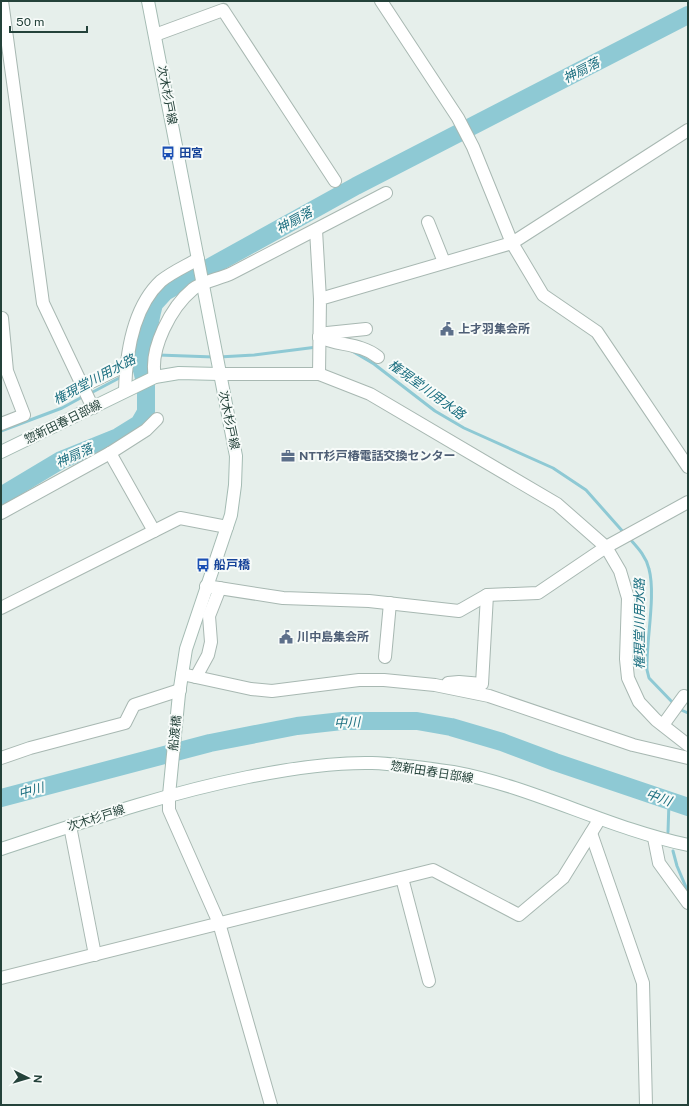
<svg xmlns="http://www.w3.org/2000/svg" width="689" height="1106" viewBox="0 0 689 1106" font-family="'Public Sans','Noto Sans JP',sans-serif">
<rect width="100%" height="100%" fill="#e6efeb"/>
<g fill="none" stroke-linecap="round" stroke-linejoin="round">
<g stroke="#8ec9d4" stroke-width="3">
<path d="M 352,351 L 374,364 L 435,411 L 464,428 L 553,468 L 586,490 L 625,534"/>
<path d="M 158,355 L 214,357"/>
<path d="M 219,357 L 254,355 L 317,347"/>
<path d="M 130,372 L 141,366 L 151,357"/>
<path d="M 89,394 L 123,376"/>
<path d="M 1,431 L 62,408 L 84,396"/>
<path d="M 629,538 C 637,547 646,556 649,569 C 656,595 646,641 647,670 L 649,678 L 675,705"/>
<path d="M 679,709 L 688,713"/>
<path d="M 668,832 L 669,802"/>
<path d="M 673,851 L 677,866 L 688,892"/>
</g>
<g stroke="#8ec9d4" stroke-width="18">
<path d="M 1,496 L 61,460 L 118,437 L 139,424 L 146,412 L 146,386 L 141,366 L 152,312 L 154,304 L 165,292 L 356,186 L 688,15"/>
<path d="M 1,798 L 210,743 L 297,726 L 342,721 L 417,721 L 451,727 L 502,742 L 555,762 L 688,807"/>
</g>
<g stroke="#a8b8b2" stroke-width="14">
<g id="minor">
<path d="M 2,1 L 43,303 L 93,408"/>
<path d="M 381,1 L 458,118 L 473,147 L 512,243 L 543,295 L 597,332 L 688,467"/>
<path d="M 155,35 L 223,10 L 335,181"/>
<path d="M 428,222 L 444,262"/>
<path d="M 316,230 L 320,299"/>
<path d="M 319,337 C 339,346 361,343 378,357"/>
<path d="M 319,337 L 327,333 L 366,329"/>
<path d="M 219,374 L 319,374 L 370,394 L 557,504 L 606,547 L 620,571 L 628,598 L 626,659 L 628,678 L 639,702 L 656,720 L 688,745"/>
<path d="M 319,374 L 320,299 L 512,243 L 688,130"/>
<path d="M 155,377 C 149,349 171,307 193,289 C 203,281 220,279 232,273 C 283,246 335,220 386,193"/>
<path d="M 83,386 L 126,365"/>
<path d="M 125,391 C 126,355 133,307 161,281 C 172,272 186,266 198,259"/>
<path d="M 1,424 L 24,415 L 7,371 L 2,318"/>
<path d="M 110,453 L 154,531"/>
<path d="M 1,513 L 110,453 L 146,430 L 157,419"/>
<path d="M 206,586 L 283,598 L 369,601 L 459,611 L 487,595 L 538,593 L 606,547 L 688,502"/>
<path d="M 1,608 L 180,518 L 227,527"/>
<path d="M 385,657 L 390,603"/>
<path d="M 182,674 L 251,689 L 272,691 L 359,680 L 384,680 L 435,685 L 489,696 L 633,745 L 688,758"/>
<path d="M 196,677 L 208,655 L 211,642 L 209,616 L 220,588"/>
<path d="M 448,683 L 459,682 L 482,684 L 487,595"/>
<path d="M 663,725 L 684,696"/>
<path d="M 1,758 L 30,748 L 125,723 L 134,705 L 180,690"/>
<path d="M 169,795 L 169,810 L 219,923 L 271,1105"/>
<path d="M 70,826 L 95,955"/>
<path d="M 591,833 L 643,983 L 646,1105"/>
<path d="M 654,838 L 659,863 L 688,903"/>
<path d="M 402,878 L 429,981"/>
<path d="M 1,978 L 433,870 L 519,915 L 563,878 L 599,820"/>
</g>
</g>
<g stroke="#a4bbb3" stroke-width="14">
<g id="secondary">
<path d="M 148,1 L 236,456 L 235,485 L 231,515 L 186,649 L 179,694 L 169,795"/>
<path d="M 1,452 L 155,377 L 179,373 L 219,374"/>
<path d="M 1,849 C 83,822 163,794 248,777 C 288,769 330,762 372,763 C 399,764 426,768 453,772 C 534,787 607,828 688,845"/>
</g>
</g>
<use href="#minor" stroke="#fff" stroke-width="12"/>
<use href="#secondary" stroke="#fff" stroke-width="12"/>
</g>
<defs>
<g id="bus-bare" transform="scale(1.08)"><path d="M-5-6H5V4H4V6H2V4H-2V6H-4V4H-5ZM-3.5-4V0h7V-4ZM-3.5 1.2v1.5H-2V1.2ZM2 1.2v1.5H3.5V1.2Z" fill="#1a4fb4" stroke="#f7fbf9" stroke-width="2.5" paint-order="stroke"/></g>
<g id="civic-bare" transform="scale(1.08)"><path d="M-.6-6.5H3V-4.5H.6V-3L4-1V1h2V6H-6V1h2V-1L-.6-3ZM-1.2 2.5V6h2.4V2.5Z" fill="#5c6f8a" stroke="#f7fbf9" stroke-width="2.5" paint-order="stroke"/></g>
<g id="office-bare" transform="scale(1.08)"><path d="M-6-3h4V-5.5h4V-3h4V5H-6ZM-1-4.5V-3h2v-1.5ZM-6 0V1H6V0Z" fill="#5c6f8a" stroke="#f7fbf9" stroke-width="2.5" paint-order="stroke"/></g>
</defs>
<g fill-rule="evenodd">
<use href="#bus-bare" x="168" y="153"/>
<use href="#civic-bare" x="447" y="329"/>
<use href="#office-bare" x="288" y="456"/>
<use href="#bus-bare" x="203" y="565"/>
<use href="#civic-bare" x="286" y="637"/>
</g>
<g text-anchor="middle" stroke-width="4" stroke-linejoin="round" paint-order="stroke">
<g font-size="12" fill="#24423a" stroke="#f7fbf9">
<text transform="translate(167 95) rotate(79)" y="4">次木杉戸線</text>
<text transform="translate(229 420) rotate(78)" y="4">次木杉戸線</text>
<text transform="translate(63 422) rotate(-26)" y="4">惣新田春日部線</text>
<text transform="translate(175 733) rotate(-84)" y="4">船渡橋</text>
<text transform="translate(432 772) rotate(9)" y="4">惣新田春日部線</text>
<text transform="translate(96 818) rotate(-18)" y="4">次木杉戸線</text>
</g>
<g font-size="12" font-weight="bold" fill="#164399" stroke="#f7fbf9" text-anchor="start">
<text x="179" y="157">田宮</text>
<text x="214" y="569">船戸橋</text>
</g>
<g font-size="12" font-weight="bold" fill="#4e5e75" stroke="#f7fbf9" text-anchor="start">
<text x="458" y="333">上才羽集会所</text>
<text x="299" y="460">NTT杉戸椿電話交換センター</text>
<text x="297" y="641">川中島集会所</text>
</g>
<g font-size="13" font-style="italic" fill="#1c6f80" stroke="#f7fbf9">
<text transform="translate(581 70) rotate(-27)" y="5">神扇落</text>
<text transform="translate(294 220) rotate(-29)" y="5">神扇落</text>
<text transform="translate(94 379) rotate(-28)" y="5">権現堂川用水路</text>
<text transform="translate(427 389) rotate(36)" y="5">権現堂川用水路</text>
<text transform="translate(74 455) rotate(-24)" y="5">神扇落</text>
<text transform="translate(639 624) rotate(-90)" y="5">権現堂川用水路</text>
<text transform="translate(347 722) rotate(-2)" y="5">中川</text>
<text transform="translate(31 790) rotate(-15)" y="5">中川</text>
<text transform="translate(659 797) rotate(19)" y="5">中川</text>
</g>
</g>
<rect width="689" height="1106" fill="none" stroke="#24423a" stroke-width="4"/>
<g transform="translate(28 1078) rotate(95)" stroke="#f7fbf9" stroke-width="3" paint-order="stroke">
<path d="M0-3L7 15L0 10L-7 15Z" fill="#24423a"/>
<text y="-6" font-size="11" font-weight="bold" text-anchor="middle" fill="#24423a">N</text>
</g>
<path d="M10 26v6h77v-6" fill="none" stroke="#24423a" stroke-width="2"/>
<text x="16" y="26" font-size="12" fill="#24423a" stroke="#f7fbf9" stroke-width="3" paint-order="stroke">50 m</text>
</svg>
